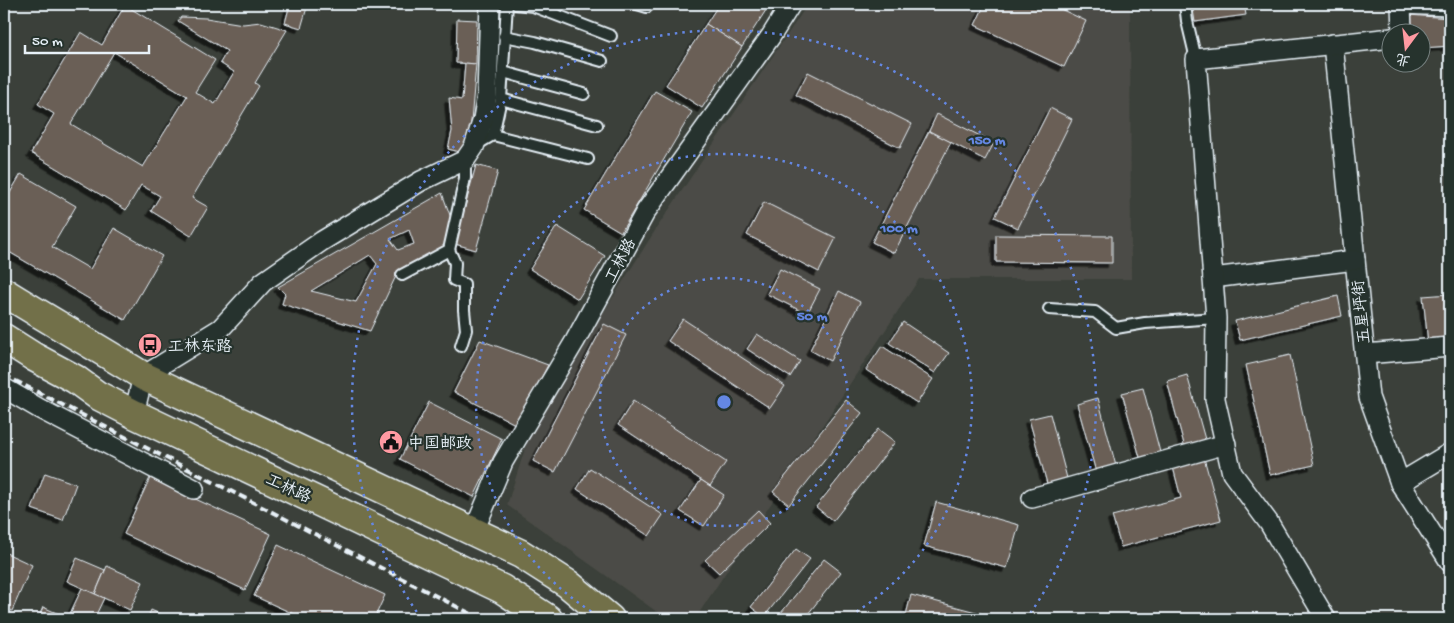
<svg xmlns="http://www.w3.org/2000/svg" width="1454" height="623" viewBox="0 0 1454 623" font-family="'Gochi Hand','LXGW WenKai TC',sans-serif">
<defs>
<filter id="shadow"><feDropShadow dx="-4.5" dy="4.5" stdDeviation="0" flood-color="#0009"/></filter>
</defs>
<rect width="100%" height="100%" fill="#3b403a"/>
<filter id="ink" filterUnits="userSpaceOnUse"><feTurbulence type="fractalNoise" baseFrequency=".02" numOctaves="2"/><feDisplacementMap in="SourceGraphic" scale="10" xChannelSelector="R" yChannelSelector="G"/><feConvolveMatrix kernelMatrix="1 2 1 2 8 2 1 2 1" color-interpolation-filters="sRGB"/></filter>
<g filter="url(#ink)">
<path fill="#4c4c47" d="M 808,4 L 1130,4 L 1131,279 L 919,279 L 695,619 L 667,619 L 507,505 L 533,424 L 658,226 Z"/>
<g fill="#6b5f57" stroke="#e8f1f8" fill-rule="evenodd" filter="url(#shadow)">
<path d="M 290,4 L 308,4 L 301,28 L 285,23 Z"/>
<path d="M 719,4 L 770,4 L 742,47 L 706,24 Z"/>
<path d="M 985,4 L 1050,4 L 1086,21 L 1064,67 L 975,25 Z"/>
<path d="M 1192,4 L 1244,4 L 1246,15 L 1195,22 Z"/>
<path d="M 125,5 L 215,60 L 195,92 L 215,104 L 234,72 L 220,63 L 227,51 L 178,21 L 181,17 L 206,18 L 243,24 L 261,22 L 287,30 L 255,83 L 259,86 L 192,198 L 208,207 L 191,236 L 151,211 L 160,196 L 141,185 L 126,210 L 31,153 L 54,114 L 38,104 L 81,32 L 102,45 ZM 114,52 L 187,96 L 143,167 L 71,124 Z"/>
<path d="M 1408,15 L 1450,18 L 1450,46 L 1422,48 L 1422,32 L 1410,32 Z"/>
<path d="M 457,19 L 477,20 L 476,64 L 456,63 Z"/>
<path d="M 706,24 L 742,47 L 702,108 L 666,85 Z"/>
<path d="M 465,63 L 476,64 L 471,122 L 464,153 L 448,149 L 452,131 L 449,98 L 462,100 Z"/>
<path d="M 808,72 L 912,124 L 900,148 L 796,95 Z"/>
<path d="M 655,91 L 692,112 L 621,232 L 584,210 Z"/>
<path d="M 1050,108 L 1072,119 L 1018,228 L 995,217 Z"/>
<path d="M 937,114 L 994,143 L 985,160 L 929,131 Z"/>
<path d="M 929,131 L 951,142 L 894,253 L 872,242 Z"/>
<path d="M 476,165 L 498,171 L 476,250 L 455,244 Z"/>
<path d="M 21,174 L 76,206 L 52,247 L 90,269 L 114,228 L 162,256 L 125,320 L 4,249 L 4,203 Z"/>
<path d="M 442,193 L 451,218 L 443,250 L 396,276 L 370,331 L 282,304 L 285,294 L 278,287 ZM 409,230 L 414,244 L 398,250 L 390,239 ZM 370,255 L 377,264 L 356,302 L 311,291 Z"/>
<path d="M 764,202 L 836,238 L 819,272 L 747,235 Z"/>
<path d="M 557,226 L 605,256 L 578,299 L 530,269 Z"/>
<path d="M 996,235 L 1112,236 L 1112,263 L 996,262 Z"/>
<path d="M 780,269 L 820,289 L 807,314 L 767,294 Z"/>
<path d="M 839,291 L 860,302 L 830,361 L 810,350 Z"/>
<path d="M 1450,294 L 1450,341 L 1428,343 L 1423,296 Z"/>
<path d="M 1338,296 L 1342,316 L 1240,340 L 1235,321 Z"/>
<path d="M 683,319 L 785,386 L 770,408 L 668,341 Z"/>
<path d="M 903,322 L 949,353 L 935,373 L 889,343 Z"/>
<path d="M 604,324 L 626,335 L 555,472 L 533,461 Z"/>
<path d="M 757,334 L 800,361 L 790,377 L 747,349 Z"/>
<path d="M 480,340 L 548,365 L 517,425 L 454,392 Z"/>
<path d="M 882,346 L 933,379 L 917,403 L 866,370 Z"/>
<path d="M 1290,355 L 1314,465 L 1270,475 L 1246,365 Z"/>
<path d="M 1187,375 L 1206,443 L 1185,448 L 1167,381 Z"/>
<path d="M 1143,388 L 1161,456 L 1141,461 L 1122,393 Z"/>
<path d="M 1098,398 L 1116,466 L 1096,472 L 1077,404 Z"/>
<path d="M 846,400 L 862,413 L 789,505 L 773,492 Z"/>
<path d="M 633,401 L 726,462 L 710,486 L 618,425 Z"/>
<path d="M 429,402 L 502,439 L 474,497 L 400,459 Z"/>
<path d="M 1050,414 L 1068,482 L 1048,487 L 1029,419 Z"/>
<path d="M 878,429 L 895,442 L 833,521 L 816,507 Z"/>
<path d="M 1204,458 L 1221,520 L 1121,547 L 1112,516 L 1181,498 L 1173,467 Z"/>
<path d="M 590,468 L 663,515 L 649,536 L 577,489 Z"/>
<path d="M 45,473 L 76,484 L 63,520 L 32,509 Z"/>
<path d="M 150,478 L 271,534 L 245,590 L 124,534 Z"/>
<path d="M 701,480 L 724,495 L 704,526 L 680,511 Z"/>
<path d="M 936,502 L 1019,525 L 1007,568 L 924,546 Z"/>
<path d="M 758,510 L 770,523 L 719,573 L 705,560 Z"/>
<path d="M 278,545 L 385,595 L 374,619 L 305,619 L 254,596 Z"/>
<path d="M 796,549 L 810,559 L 764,617 L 751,607 Z"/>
<path d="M 4,552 L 32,565 L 12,611 L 4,608 Z"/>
<path d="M 77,558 L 105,570 L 95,594 L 67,581 Z"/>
<path d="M 824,559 L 841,572 L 804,619 L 778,619 L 777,618 Z"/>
<path d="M 107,566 L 143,582 L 130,610 L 95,594 Z"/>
<path d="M 82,588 L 104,598 L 94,619 L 68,618 Z"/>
<path d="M 911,595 L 1003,619 L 905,619 Z"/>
<path d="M 43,607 L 68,618 L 70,619 L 38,619 Z"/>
<path d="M 151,610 L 171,619 L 147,619 Z"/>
</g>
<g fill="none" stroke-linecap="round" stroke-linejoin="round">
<g stroke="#e8f1f8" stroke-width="14">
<g id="service">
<path d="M 515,4 L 533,6 L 611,36"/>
<path d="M 637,4 L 647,7"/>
<path d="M 1185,4 L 1187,21 L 1196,59"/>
<path d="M 504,36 L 535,42 L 602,61"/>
<path d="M 503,72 L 584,94"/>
<path d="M 501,99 L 597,125"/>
<path d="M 493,135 L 588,159"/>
<path d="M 476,145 L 493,135 L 501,99 L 507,4"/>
<path d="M 449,250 L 455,263 L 454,280 L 464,284 L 464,310 L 466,330 L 461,346"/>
<path d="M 402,275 L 449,250 L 465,178 L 465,160"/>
<path d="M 1049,309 L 1095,312 L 1116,328 L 1145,323 L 1216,318"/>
</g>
</g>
<g stroke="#e8f1f8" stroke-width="22">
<g id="minor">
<path d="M 1401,4 L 1450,6"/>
<path d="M 1401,4 L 1402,32"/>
<path d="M 1333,44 L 1369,397 L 1400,483 L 1450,562"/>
<path d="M 1213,278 L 1355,260"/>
<path d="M 1365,354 L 1450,347"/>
<path d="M 4,388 L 40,409 L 194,489"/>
<path d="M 134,414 L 143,376 L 221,328 L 263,282 L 322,241 L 421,181 L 465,160 L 474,147 L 483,119 L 487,95 L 490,4"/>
<path d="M 1400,483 L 1450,453"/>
<path d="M 1032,498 L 1226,444"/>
<path d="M 474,531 L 503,462 L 575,341 L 646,211 L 771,36 L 791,4"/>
<path d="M 1326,619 L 1269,523 L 1232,473 L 1215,399 L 1216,318 L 1196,59 L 1392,38"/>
</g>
</g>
<g stroke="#e8f1f8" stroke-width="31">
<g id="trunk">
<path d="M 4,292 C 50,321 97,347 143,376 L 521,554 L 568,584 L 610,619"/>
<path d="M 4,338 L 34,357 L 75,379 L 97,395 L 134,414 L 502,589 L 548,619"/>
</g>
</g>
<use href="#service" stroke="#26332d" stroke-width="10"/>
<use href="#minor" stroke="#26332d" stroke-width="19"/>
<use href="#trunk" stroke="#726f4a" stroke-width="28"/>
<path stroke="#e8f1f8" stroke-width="4" stroke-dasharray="8 4" stroke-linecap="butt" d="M 4,375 L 481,619"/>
</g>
</g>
<g fill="none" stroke="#6487e3" stroke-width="2.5" stroke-dasharray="2.5 5">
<circle cx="724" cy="402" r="124"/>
<path d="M604 619A248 248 0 1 1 844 619"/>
<path d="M421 618A372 372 0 1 1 1027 618"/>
</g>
<defs>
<g id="bus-disc" transform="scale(1.25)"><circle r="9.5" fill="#ff9aa2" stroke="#26332d"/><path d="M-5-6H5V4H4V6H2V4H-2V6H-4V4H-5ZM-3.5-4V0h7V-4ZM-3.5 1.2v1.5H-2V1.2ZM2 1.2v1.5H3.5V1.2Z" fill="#111"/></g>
<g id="civic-disc" transform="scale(1.25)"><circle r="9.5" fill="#ff9aa2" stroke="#26332d"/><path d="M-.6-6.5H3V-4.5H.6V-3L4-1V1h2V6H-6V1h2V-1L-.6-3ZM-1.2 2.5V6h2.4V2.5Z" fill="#111"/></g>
</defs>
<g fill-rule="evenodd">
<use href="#bus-disc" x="150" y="345"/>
<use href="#civic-disc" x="391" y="442"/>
</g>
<g text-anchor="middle" stroke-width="4.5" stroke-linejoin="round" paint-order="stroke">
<g font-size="16" fill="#e8f1f8" stroke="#26332d">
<text transform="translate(619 260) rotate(-62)" y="6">工林路</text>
<text transform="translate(1360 312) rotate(-96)" y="6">五星坪街</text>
<text transform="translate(289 487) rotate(25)" y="6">工林路</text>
</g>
<g font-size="16" fill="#e8f1f8" stroke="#26332d" text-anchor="start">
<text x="168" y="351">工林东路</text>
<text x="408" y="448">中国邮政</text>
</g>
</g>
<circle cx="724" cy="402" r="8" fill="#6487e3" stroke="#26332d" stroke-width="2.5"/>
<g font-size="15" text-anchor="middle" font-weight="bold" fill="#6487e3" stroke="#26332d" stroke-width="4.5" stroke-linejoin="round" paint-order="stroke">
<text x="987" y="144">150 m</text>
<text x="899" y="232">100 m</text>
<text x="812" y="320">50 m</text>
</g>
<rect width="1454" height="623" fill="none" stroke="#26332d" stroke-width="20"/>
<rect x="10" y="10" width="1434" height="603" fill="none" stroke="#e8f1f8" stroke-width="2" filter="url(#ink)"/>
<g transform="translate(1406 48) rotate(195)"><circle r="24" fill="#26332d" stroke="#747f7e"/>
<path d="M0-4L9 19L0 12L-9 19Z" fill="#ff9aa2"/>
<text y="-8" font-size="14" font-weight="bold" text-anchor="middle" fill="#e8f1f8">北</text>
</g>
<path d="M25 45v8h124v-8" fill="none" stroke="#e8f1f8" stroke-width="2.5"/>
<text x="32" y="45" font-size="15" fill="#e8f1f8" stroke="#26332d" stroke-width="4" paint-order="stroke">50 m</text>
</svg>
